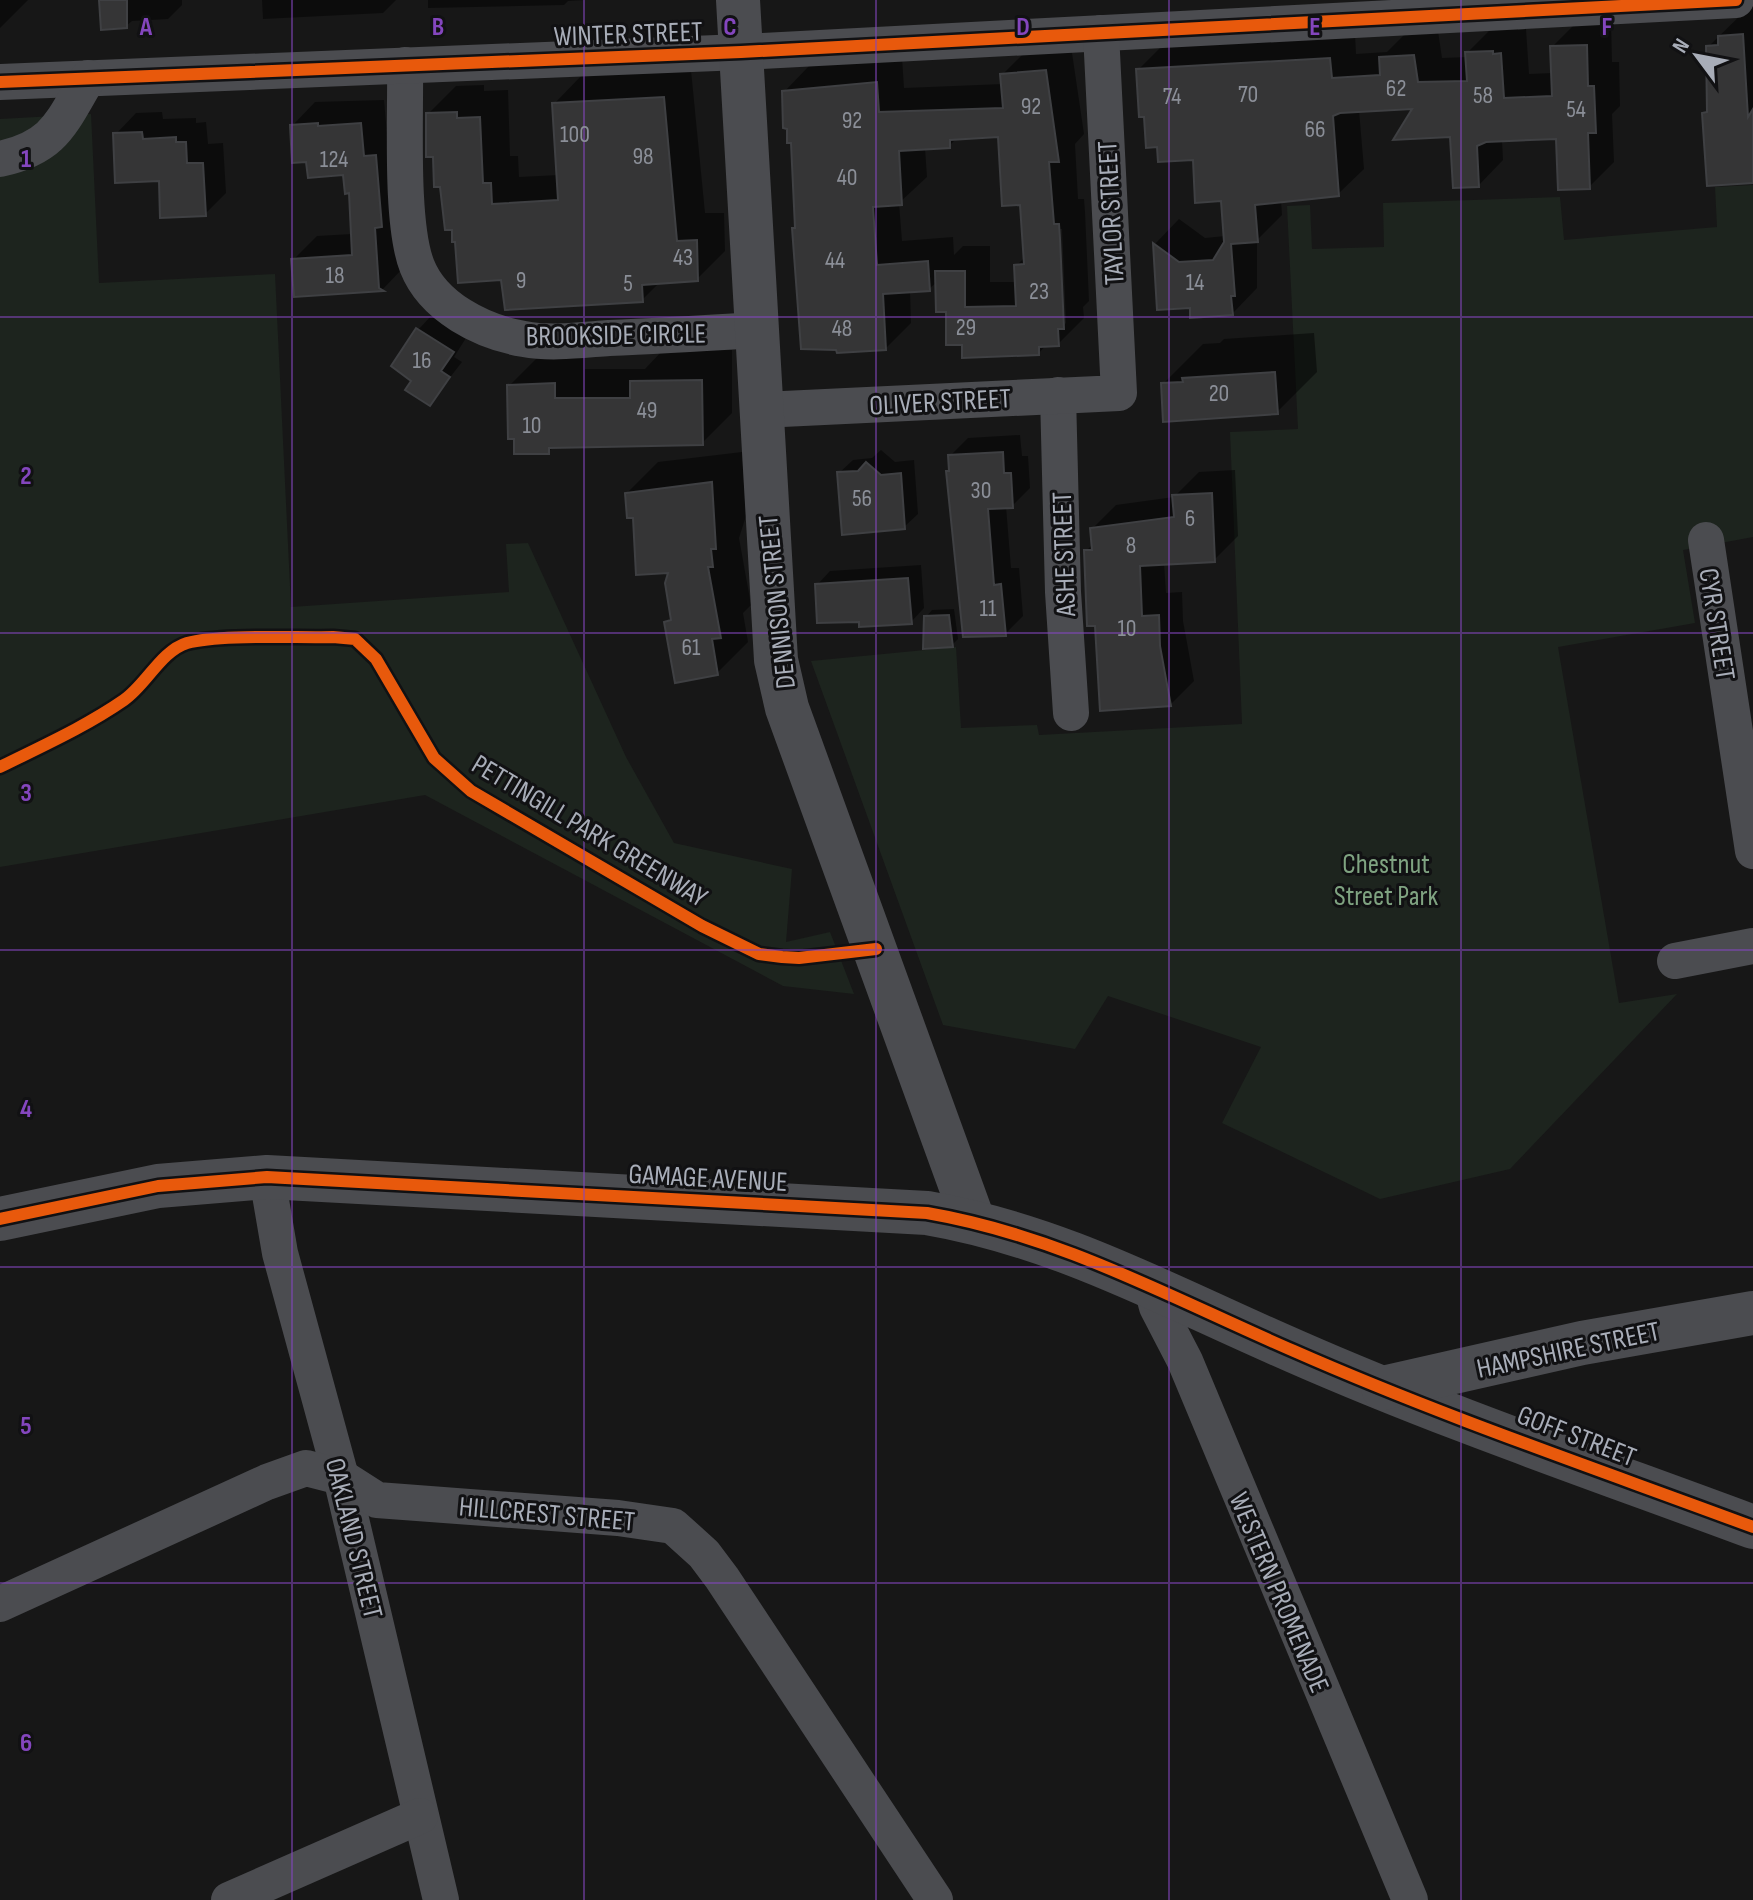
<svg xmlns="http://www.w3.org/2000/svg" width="1753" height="1900" viewBox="0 0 1753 1900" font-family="'Sofia Sans Condensed',sans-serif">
<rect width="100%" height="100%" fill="#171717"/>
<g fill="#1d241e">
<path d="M 91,114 L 99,283 L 275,274 L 291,607 L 509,592 L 506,544 L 528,543 L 626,757 L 674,843 L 792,869 L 786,942 L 830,932 L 854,994 L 783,986 L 425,795 L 0,867 L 0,119 Z"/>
<path d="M 1753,185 L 1753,537 L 1683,550 L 1695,623 L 1558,647 L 1619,1003 L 1677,994 L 1510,1169 L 1380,1199 L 1222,1123 L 1261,1047 L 1108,996 L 1075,1049 L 943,1025 L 811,661 L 956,647 L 961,728 L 1037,725 L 1039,735 L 1242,724 L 1230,432 L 1298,429 L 1287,206 L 1310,205 L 1312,249 L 1384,247 L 1383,203 L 1560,197 L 1564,240 L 1717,227 L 1715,187 Z"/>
</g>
<g fill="#0007" fill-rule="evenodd">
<path d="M 0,0 L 28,0 L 0,28 Z"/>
<path d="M 101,0 L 182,0 L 182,5 L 168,19 L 132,21 L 126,26 Z"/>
<path d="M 262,0 L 396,0 L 383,13 L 263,19 Z"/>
<path d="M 428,0 L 585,0 L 568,1 L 564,5 L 428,8 Z"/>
<path d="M 1751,5 L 1753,5 L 1753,180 L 1704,113 L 1709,109 L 1708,47 Z"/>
<path d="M 1611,21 L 1612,62 L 1619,62 L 1620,106 L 1612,114 L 1614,162 L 1589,187 L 1558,137 L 1502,140 L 1503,160 L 1478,186 L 1452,135 L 1416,106 L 1359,110 L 1364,169 L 1338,194 L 1281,200 L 1282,215 L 1257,240 L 1257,288 L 1232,314 L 1192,306 L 1159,308 L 1155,244 L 1179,219 L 1205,238 L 1225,236 L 1223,199 L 1195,158 L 1159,145 L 1138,70 L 1163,45 L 1355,34 L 1356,54 L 1387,52 L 1406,33 L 1438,31 L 1442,58 L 1468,57 L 1467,53 L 1492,28 L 1518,27 L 1518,30 L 1526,29 L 1529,74 L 1553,73 L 1552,47 L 1577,22 Z"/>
<path d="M 1071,46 L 1084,134 L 1075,144 L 1078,199 L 1084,199 L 1085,212 L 1089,301 L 1083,307 L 1084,318 L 1058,344 L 1047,344 L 1039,353 L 964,343 L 938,281 L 929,289 L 910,290 L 911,323 L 886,348 L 794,229 L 797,226 L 793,141 L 784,92 L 809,66 L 902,57 L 904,88 L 1003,84 L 1002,75 L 1028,49 ZM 1000,135 L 1022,203 L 1026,256 L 1016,266 L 1017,282 L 990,282 L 990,246 L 963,246 L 954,255 L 953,237 L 902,241 L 899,203 L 927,177 L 925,148 L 949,146 L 958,137 ZM 1058,229 L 1062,229 L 1066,323 L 1062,327 Z"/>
<path d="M 691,70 L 705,213 L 724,213 L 725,251 L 697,279 L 660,282 L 642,300 L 502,278 L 454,228 L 428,114 L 456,86 L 484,85 L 484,91 L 508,90 L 510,156 L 518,156 L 519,177 L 559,175 L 554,104 L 582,75 Z"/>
<path d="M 384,100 L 387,134 L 399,132 L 405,266 L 383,289 L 295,294 L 293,260 L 317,236 L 352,234 L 350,191 L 345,173 L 308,159 L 292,126 L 315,102 Z"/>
<path d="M 162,112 L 163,119 L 196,118 L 196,123 L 206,122 L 208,144 L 223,143 L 226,193 L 205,214 L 161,179 L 116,134 L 136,113 Z"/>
<path d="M 431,316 L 466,338 L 454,357 L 462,362 L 429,404 L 414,381 L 418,330 Z"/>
<path d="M 1314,333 L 1317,372 L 1277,412 L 1163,384 L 1203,344 L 1220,343 L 1224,339 Z"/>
<path d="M 732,350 L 732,413 L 702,443 L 555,446 L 548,452 L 509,386 L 539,356 L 585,354 L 585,369 L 645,369 L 662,351 Z"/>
<path d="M 1020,435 L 1022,456 L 1028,456 L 1030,488 L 1012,506 L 1006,506 L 1011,568 L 1019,568 L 1023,616 L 1005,634 L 948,472 L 950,456 L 968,438 Z"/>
<path d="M 881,450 L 895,462 L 914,460 L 918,514 L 904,527 L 839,473 L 853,460 L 872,458 Z"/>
<path d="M 742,452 L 746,516 L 739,538 L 751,605 L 743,613 L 748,642 L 717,673 L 666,623 L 673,616 L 670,571 L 635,516 L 627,493 L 658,462 Z"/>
<path d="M 1235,470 L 1238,536 L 1214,560 L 1164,563 L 1166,593 L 1182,592 L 1183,621 L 1194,681 L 1170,705 L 1097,624 L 1086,551 L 1093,544 L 1092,529 L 1116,505 L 1174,497 L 1199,472 Z"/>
<path d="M 921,565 L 924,608 L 911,622 L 817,585 L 830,571 Z"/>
<path d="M 954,609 L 958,639 L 952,645 L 926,617 L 932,610 Z"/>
</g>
<g fill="#353536" stroke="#3f4043" stroke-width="2">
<path d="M 99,0 L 127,0 L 127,28 L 101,30 Z"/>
<path d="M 1743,34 L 1748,117 L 1753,109 L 1753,183 L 1707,186 L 1702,113 L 1707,112 L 1706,46 L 1718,45 L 1718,36 Z"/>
<path d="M 1587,45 L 1588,86 L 1594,86 L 1596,133 L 1588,133 L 1590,189 L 1558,190 L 1556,139 L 1486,142 L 1477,146 L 1479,187 L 1453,188 L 1450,137 L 1393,140 L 1412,109 L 1340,113 L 1333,116 L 1339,196 L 1255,205 L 1258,242 L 1231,244 L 1235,296 L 1231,296 L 1233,315 L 1190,318 L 1190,308 L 1157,310 L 1153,243 L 1179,262 L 1213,260 L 1224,242 L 1221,201 L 1195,203 L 1193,160 L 1158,162 L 1157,147 L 1146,148 L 1144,117 L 1139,117 L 1136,69 L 1330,58 L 1332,78 L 1380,75 L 1379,57 L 1414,55 L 1418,82 L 1467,81 L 1465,52 L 1493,51 L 1493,54 L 1501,53 L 1504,98 L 1552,96 L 1550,46 Z"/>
<path d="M 1046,70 L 1059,162 L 1049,162 L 1054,224 L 1059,224 L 1060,239 L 1064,329 L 1058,329 L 1059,346 L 1039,347 L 1039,355 L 962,358 L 962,345 L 946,345 L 946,312 L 936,312 L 935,271 L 965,271 L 965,307 L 1016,306 L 1014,265 L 1024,264 L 1020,205 L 1002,206 L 998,137 L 950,140 L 950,148 L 899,151 L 902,205 L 873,207 L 877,265 L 928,261 L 930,291 L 883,294 L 886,350 L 837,353 L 836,350 L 801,349 L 792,228 L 795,228 L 791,143 L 787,143 L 787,129 L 783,128 L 782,91 L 877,82 L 879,112 L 1003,108 L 1000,74 Z"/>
<path d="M 664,97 L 677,241 L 697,240 L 698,281 L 642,285 L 643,302 L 505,310 L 501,280 L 458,283 L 455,242 L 452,242 L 452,230 L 445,230 L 440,187 L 434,187 L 433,157 L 426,157 L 426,113 L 457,112 L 457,118 L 480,117 L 483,183 L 491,183 L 492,204 L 558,200 L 552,103 Z"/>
<path d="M 318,123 L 318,126 L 361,123 L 364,156 L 376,155 L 382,227 L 375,228 L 379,288 L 384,291 L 294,297 L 291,259 L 352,255 L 349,193 L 345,194 L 343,175 L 308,178 L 306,162 L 292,163 L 290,125 Z"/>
<path d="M 142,132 L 143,139 L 176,137 L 176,142 L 186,142 L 187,163 L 203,163 L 206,216 L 160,218 L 159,181 L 115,183 L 113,133 Z"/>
<path d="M 416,328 L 454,352 L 441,371 L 450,377 L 430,406 L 405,390 L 411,381 L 391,366 Z"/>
<path d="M 1275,372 L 1278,414 L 1163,422 L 1161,383 L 1183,382 L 1182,378 Z"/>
<path d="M 702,380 L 703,445 L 549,448 L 549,454 L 514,454 L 514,439 L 508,439 L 507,385 L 555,383 L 555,398 L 630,398 L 630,381 Z"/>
<path d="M 1003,452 L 1004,473 L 1011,473 L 1013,508 L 988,509 L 994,585 L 1001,584 L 1006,636 L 963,637 L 946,471 L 949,471 L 948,455 Z"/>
<path d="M 866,462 L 881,475 L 901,473 L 905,529 L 842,535 L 837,472 L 858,471 Z"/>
<path d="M 712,482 L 716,549 L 711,549 L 713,567 L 708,567 L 721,638 L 712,639 L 718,675 L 675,683 L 664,622 L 671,620 L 665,583 L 668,573 L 636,575 L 633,518 L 627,518 L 625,493 Z"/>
<path d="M 1212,493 L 1215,562 L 1140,566 L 1142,616 L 1159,615 L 1160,646 L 1171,706 L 1100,711 L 1095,626 L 1087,626 L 1084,550 L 1092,550 L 1090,528 L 1174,517 L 1172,495 Z"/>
<path d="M 908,578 L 912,624 L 859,627 L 859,622 L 817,623 L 815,584 Z"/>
<path d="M 949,615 L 953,647 L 923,649 L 924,616 Z"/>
</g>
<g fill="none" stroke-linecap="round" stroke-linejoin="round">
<g stroke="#4b4c50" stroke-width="36">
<path d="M 405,65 C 406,116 400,223 417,266 C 433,307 482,332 524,339 C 551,344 581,340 609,338 C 658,336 707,333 756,330"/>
<path d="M 0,82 L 741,52 L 1736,0"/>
<path d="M 0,159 C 55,147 61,123 88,78"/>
<path d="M 1058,395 L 1063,592 L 1071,713"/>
<path d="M 760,410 L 1119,393 L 1101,33"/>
<path d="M 1706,540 L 1753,851"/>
<path d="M 1675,961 L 1753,946"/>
<path d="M 267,1177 L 280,1253 L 341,1477 L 441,1900"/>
<path d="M 1151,1285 L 1157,1307 L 1185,1361 L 1410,1900"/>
<path d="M 0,1604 L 267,1482 L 306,1468 L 341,1477 L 377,1500 L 618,1518 L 673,1526 L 704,1554 L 722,1578 L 935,1900"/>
<path d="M 229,1900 L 420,1816"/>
</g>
<g stroke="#4b4c50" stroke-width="44">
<path d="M 738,0 L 776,660 L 787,708 L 973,1220"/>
<path d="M 0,1219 L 158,1186 L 267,1177 L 927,1213 C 1061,1236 1171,1298 1294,1351 C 1444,1417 1600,1470 1753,1527"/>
<path d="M 1383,1388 L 1582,1343 L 1753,1313"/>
</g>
<g stroke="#111113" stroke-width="17">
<g id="cycleway">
<path d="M 0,82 L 741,52 L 1736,0"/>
<path d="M 0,767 C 42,746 85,727 124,700 C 146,685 161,651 187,643 C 220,634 296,638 333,637 L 355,639 L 376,659 L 434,758 L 471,791 L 702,926 L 759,954 L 782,957 L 799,958 L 876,949"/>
<path d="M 0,1219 L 158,1186 L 267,1177 L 927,1213 C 1061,1236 1171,1298 1294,1351 C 1444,1417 1600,1470 1753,1527"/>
</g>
</g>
<use href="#cycleway" stroke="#e8590c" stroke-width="12"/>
</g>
<path fill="none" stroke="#8446be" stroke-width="2" stroke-opacity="0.55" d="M 292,0 L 292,1900M 584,0 L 584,1900M 876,0 L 876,1900M 1169,0 L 1169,1900M 1461,0 L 1461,1900M 0,317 L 1753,317M 0,633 L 1753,633M 0,950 L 1753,950M 0,1267 L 1753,1267M 0,1583 L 1753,1583"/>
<g text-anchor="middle" stroke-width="6" stroke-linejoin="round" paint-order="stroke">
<g font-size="24" fill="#8b8f98">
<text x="1396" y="96">62</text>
<text x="1248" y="102">70</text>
<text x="1483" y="103">58</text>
<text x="1172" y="104">74</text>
<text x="1031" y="114">92</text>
<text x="1576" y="117">54</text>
<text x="852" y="128">92</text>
<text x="1315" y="137">66</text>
<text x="575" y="142">100</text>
<text x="643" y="164">98</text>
<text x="334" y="167">124</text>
<text x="847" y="185">40</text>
<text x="683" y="265">43</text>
<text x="835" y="268">44</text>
<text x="335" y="283">18</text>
<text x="521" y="288">9</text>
<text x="1195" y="290">14</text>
<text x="628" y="291">5</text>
<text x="1039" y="299">23</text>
<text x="966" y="335">29</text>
<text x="842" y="336">48</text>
<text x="422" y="368">16</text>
<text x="1219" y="401">20</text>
<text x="647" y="418">49</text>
<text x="532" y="433">10</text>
<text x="981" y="498">30</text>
<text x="862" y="506">56</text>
<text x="1190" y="526">6</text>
<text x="1131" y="553">8</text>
<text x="988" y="616">11</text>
<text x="1127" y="636">10</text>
<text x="691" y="655">61</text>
</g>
<g font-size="28" fill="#a8adb8" stroke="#111113">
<text transform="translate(628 33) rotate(-2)" y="10">WINTER STREET</text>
<text transform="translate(1110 213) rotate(-93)" y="10">TAYLOR STREET</text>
<text transform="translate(616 334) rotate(-1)" y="10">BROOKSIDE CIRCLE</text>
<text transform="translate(940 401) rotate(-3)" y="10">OLIVER STREET</text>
<text transform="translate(1063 554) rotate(-92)" y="10">ASHE STREET</text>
<text transform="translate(776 602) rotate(-96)" y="10">DENNISON STREET</text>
<text transform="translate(1718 624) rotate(81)" y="10">CYR STREET</text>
<text transform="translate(590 830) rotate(31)" y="10">PETTINGILL PARK GREENWAY</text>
<text transform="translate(708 1177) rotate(3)" y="10">GAMAGE AVENUE</text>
<text transform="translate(1568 1349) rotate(-12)" y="10">HAMPSHIRE STREET</text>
<text transform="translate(1577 1435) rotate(21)" y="10">GOFF STREET</text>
<text transform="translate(547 1513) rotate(5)" y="10">HILLCREST STREET</text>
<text transform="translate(355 1538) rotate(76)" y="10">OAKLAND STREET</text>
<text transform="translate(1280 1592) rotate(67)" y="10">WESTERN PROMENADE</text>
</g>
<g font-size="28" fill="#7fa381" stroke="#111113">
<text x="1386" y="873">Chestnut<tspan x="1386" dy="32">Street Park</tspan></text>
</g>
</g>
<g font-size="26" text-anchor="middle" font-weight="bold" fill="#8446be" stroke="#111113" stroke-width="6" stroke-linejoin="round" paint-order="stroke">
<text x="146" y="35">A</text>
<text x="438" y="35">B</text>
<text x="730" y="35">C</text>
<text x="1023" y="35">D</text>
<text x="1315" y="35">E</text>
<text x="1607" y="35">F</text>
<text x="26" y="167">1</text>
<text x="26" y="484">2</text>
<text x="26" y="801">3</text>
<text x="26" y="1117">4</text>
<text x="26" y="1434">5</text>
<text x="26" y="1751">6</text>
</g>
<g transform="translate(1697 56) rotate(302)" stroke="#111113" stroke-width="6" paint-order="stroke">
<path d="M0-6L14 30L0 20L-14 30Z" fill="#a8adb8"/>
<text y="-12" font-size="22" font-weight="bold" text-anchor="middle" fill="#a8adb8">N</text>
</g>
</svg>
